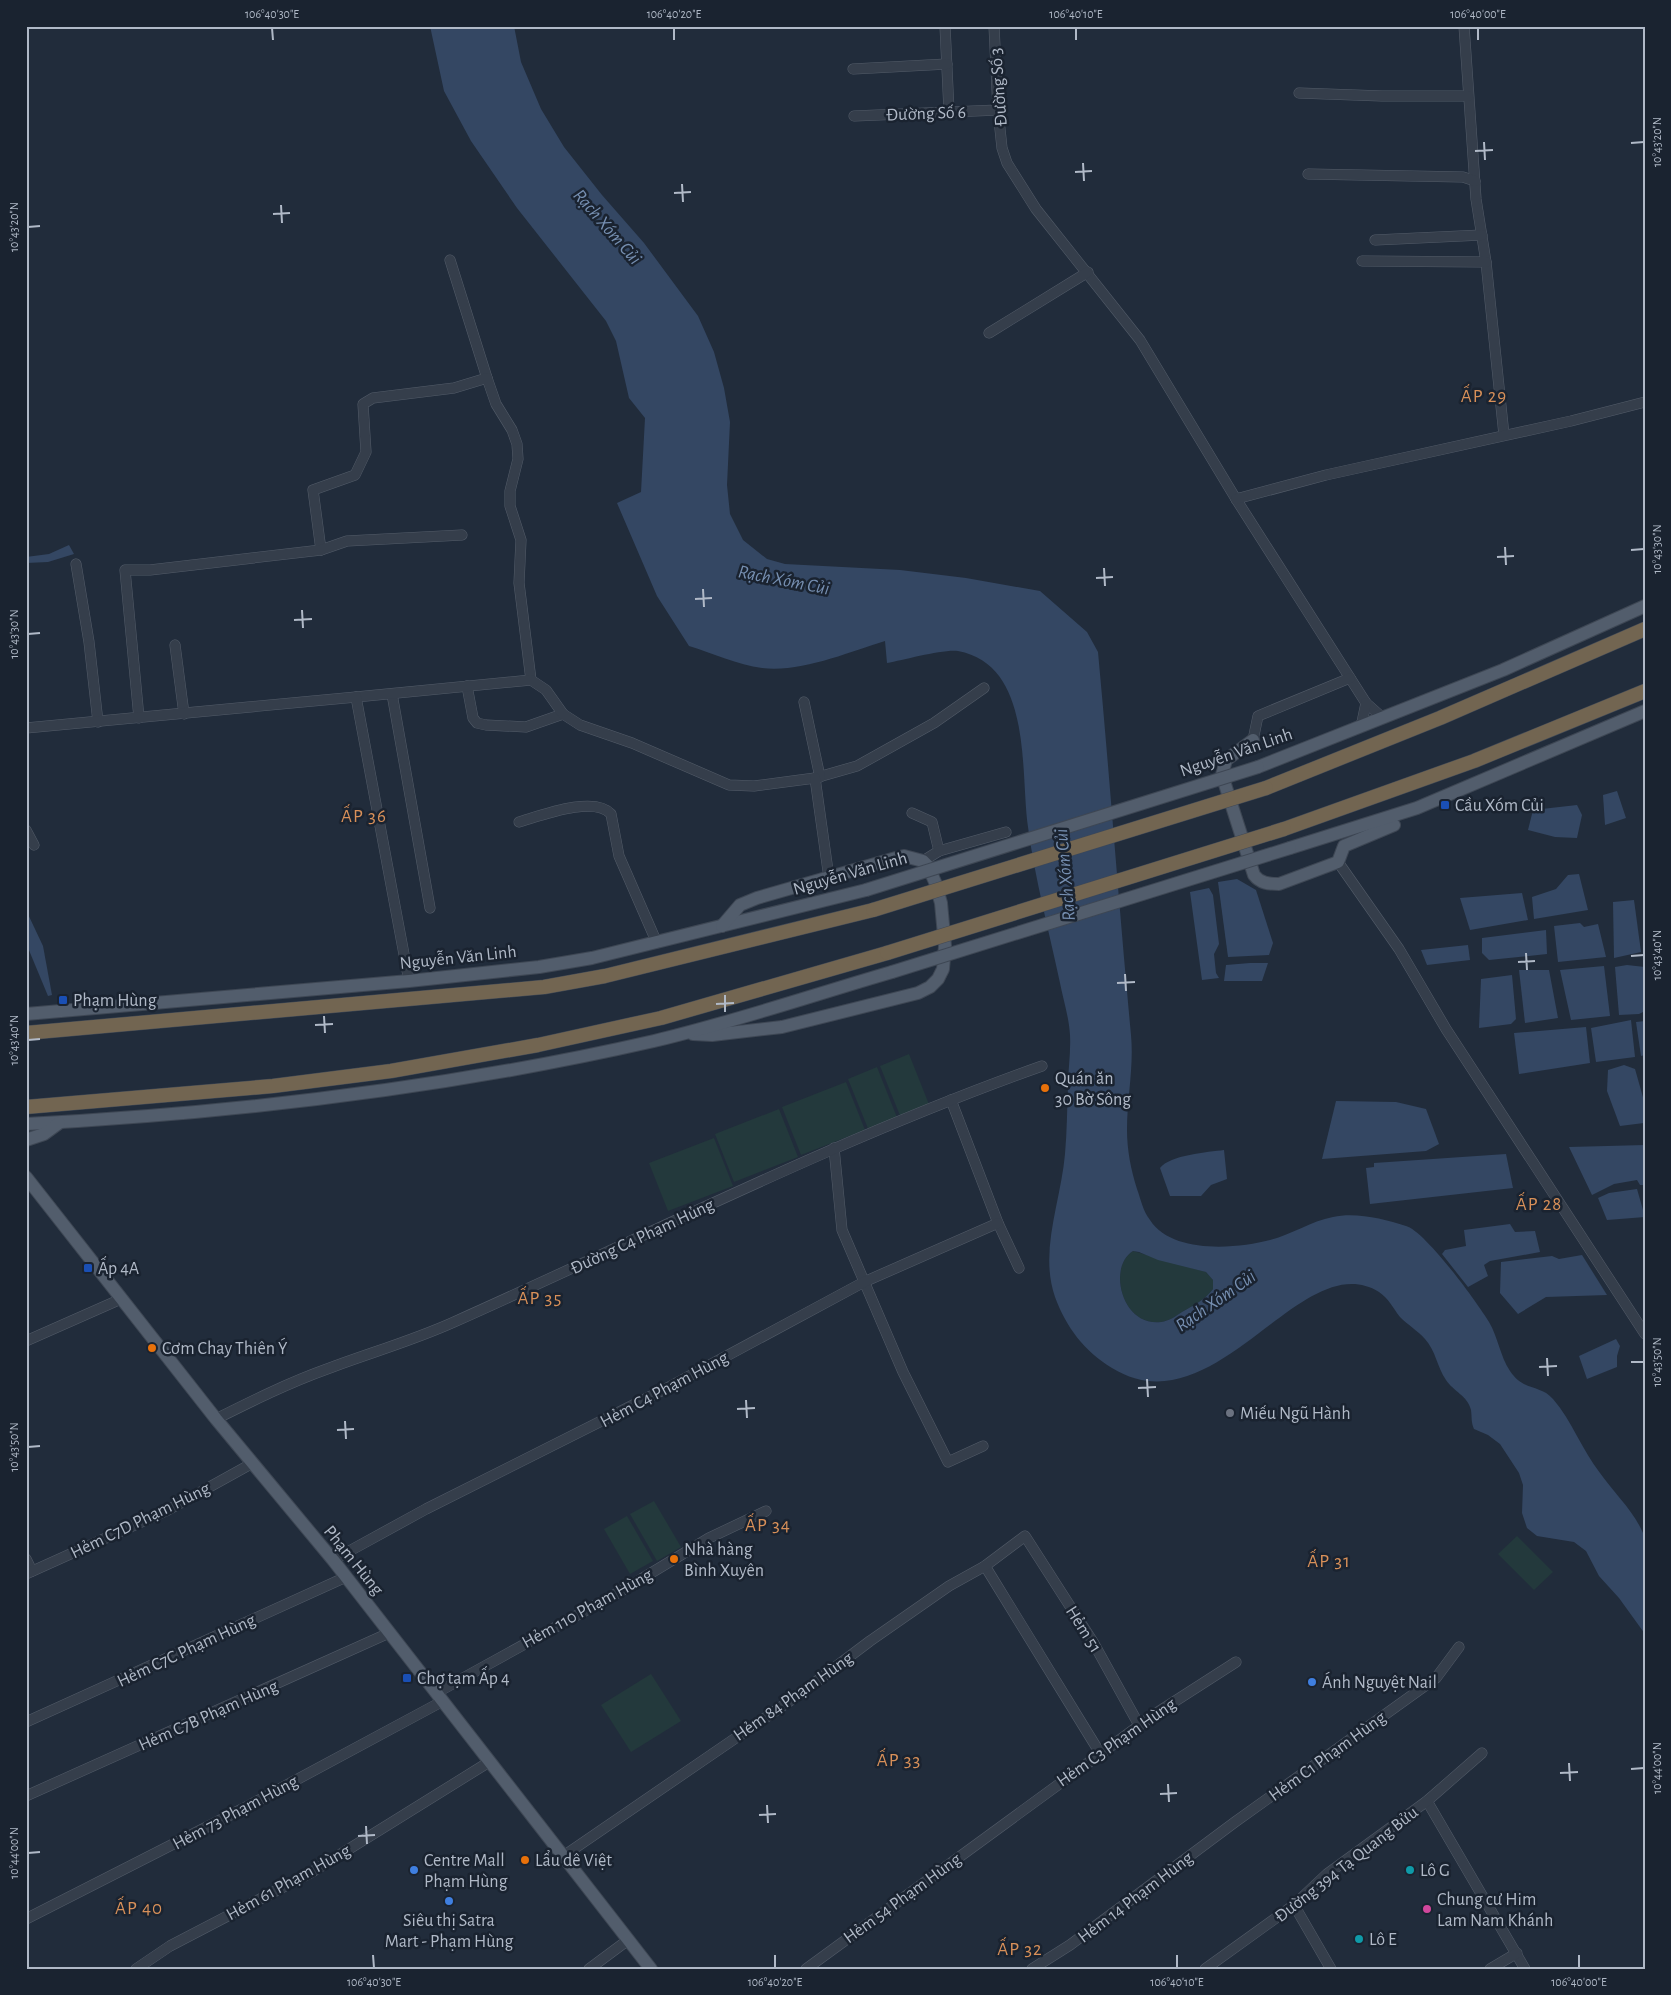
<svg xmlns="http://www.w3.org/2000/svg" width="1671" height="1995" viewBox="0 0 1671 1995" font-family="'Alegreya Sans',sans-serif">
<rect width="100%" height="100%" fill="#212c3b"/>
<g fill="#23393c">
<path d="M 909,1054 L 930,1107 L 901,1118 L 880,1066 Z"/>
<path d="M 877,1067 L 898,1120 L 869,1131 L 848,1079 Z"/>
<path d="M 846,1082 L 865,1130 L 801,1155 L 782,1107 Z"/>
<path d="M 779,1109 L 798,1157 L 734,1182 L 715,1134 Z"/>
<path d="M 714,1138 L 733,1186 L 668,1211 L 649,1163 Z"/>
<path d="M 1133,1251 L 1206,1272 L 1213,1280 L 1213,1289 C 1205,1300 1194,1305 1182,1312 C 1176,1316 1169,1321 1161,1322 C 1122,1327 1107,1267 1133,1251 Z"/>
<path d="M 654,1501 L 681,1547 L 657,1561 L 630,1514 Z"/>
<path d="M 627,1516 L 653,1561 L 630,1574 L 604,1529 Z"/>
<path d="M 1517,1536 L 1553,1572 L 1534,1590 L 1498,1554 Z"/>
<path d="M 651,1674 L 681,1721 L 631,1752 L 601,1705 Z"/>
</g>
<g fill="#344763" fill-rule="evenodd">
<path d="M 430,26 L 514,26 L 521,62 L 541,109 L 564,147 L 602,195 L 644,243 L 698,316 L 714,352 L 724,388 L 730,422 L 727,485 L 730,514 L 743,540 L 767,559 L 785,564 L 900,570 L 966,578 L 1040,591 L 1087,632 L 1098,652 C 1110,780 1119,908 1131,1035 C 1134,1067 1127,1098 1127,1130 C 1127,1150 1131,1170 1137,1189 C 1141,1200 1143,1211 1150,1220 C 1172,1254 1236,1249 1270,1240 C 1291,1235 1311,1221 1333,1217 C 1356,1212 1384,1219 1406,1226 C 1425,1231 1477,1302 1489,1322 C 1498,1337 1500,1356 1510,1371 C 1524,1392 1540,1384 1553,1399 C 1572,1421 1582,1450 1600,1473 C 1614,1493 1633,1510 1643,1533 C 1649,1546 1645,1615 1645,1634 L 1619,1598 L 1599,1576 L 1586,1551 L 1574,1542 L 1537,1536 L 1527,1528 L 1522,1513 L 1523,1485 L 1519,1473 L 1500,1444 L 1488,1435 L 1474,1429 C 1471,1422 1472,1418 1471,1410 C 1468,1396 1453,1391 1446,1380 C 1437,1367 1436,1351 1425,1339 C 1418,1331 1408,1325 1400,1317 C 1393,1308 1389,1299 1379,1292 C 1301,1244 1216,1432 1112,1368 C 1084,1351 1066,1327 1055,1297 C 1039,1251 1061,1201 1065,1154 C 1067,1132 1067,1109 1068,1087 C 1068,1070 1071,1052 1070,1035 C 1069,1017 1063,999 1060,983 C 1049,931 1035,879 1028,827 C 1020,771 1033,665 958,651 C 943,649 904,660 887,663 L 885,641 C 849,652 800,673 762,668 C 738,665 712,653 689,646 L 657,596 L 617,503 L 641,492 L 645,418 L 629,398 L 616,341 L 606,321 L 517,208 L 471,141 L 444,91 ZM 1133,1251 L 1139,1252 L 1158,1260 L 1206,1272 L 1213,1280 L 1213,1289 C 1205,1300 1194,1305 1182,1312 C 1176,1316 1169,1321 1161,1322 C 1122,1327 1107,1267 1133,1251 Z"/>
<path d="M 69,545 L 74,554 L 48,562 L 26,563 L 26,557 L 49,554 Z"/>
<path d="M 1617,791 L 1626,818 L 1605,825 L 1603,795 Z"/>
<path d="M 1577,805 L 1582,815 L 1577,838 L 1555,837 L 1528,830 L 1533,810 Z"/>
<path d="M 1579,874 L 1588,910 L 1534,919 L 1532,897 L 1556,889 L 1568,875 Z"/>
<path d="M 1237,879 L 1256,890 L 1273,943 L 1269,955 L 1228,957 L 1218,882 Z"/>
<path d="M 1209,888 L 1213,895 L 1219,944 L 1214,954 L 1216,973 L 1219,978 L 1202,980 L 1190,892 Z"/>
<path d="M 1522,893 L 1528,920 L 1470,930 L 1460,898 Z"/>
<path d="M 1634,900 L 1641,952 L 1614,958 L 1613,902 Z"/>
<path d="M 26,910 L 43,946 L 52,995 L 48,996 L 26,943 Z"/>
<path d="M 1580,923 L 1584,927 L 1598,924 L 1606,957 L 1558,962 L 1554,926 Z"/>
<path d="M 1546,930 L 1547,954 L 1489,960 L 1482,953 L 1482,938 Z"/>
<path d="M 1468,945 L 1470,960 L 1427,965 L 1421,950 Z"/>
<path d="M 1250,963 L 1268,963 L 1262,981 L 1224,981 L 1226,965 Z"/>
<path d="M 1627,965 L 1645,967 L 1645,1011 L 1639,1014 L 1619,1015 L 1615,967 Z"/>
<path d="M 1604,966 L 1610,1016 L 1571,1020 L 1560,970 Z"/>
<path d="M 1519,970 L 1549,970 L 1558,1018 L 1525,1023 Z"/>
<path d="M 1512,975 L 1516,1019 L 1511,1024 L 1479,1028 L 1481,979 Z"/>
<path d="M 1631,1020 L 1635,1057 L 1596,1062 L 1591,1028 Z"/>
<path d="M 1645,1021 L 1645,1055 L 1641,1056 L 1636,1022 Z"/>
<path d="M 1586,1027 L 1590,1063 L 1519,1074 L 1514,1033 Z"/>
<path d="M 1624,1065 L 1635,1069 L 1644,1101 L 1644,1123 L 1620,1126 L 1607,1091 L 1608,1070 Z"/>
<path d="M 1336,1101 L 1396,1102 L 1426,1109 L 1439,1144 L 1426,1151 L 1322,1159 Z"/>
<path d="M 1645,1145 L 1645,1185 L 1640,1185 L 1637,1180 L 1614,1184 L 1592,1195 L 1569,1147 Z"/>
<path d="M 1224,1150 L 1227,1179 L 1211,1185 L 1201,1196 L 1170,1196 L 1160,1168 C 1170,1155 1208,1152 1224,1150 Z"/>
<path d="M 1506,1154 L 1513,1188 L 1370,1204 L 1366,1168 L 1374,1167 L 1374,1163 Z"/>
<path d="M 1637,1189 L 1645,1217 L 1607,1220 L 1598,1198 L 1609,1193 Z"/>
<path d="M 1510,1224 L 1515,1232 L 1535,1231 L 1540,1252 L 1490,1261 L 1484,1265 L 1488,1276 L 1468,1287 L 1442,1254 L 1445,1250 L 1466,1246 L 1464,1230 Z"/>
<path d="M 1582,1255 L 1607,1295 L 1546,1297 L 1518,1314 L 1500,1293 L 1501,1262 L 1552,1256 L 1559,1259 Z"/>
<path d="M 1616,1339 L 1620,1346 L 1617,1356 L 1617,1367 L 1587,1379 L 1579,1356 Z"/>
</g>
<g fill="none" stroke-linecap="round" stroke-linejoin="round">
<g stroke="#535c69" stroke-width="11">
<g id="minor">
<path d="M 945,26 L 949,111"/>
<path d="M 994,26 L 998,110 L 1002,148 L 1007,163 L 1036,209 L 1140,340 L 1236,499 L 1366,703 L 1383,718"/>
<path d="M 1464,26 L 1476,199 L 1486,262 L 1504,435"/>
<path d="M 853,69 L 947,64"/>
<path d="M 1299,93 L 1382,96 L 1468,96"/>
<path d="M 854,116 L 998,110"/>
<path d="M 1308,174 L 1463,177 L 1475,181"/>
<path d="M 1375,240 L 1482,235"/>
<path d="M 450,260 L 487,378"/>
<path d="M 1362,261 L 1486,262"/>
<path d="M 989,333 L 1088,272"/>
<path d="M 1236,499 L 1326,475 L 1571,421 L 1645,402"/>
<path d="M 321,550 L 313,490 L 355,475 L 366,452 L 363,404 L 373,398 L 454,388 L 487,378 L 496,404 L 512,430 L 517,444 L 518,459 L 510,491 L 510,506 L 521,540 L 519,583 L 531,680"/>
<path d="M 76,564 L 89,642 L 98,722"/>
<path d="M 175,645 L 184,714"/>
<path d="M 467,686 L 473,718 L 477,723 L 486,725 L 526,727 L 563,714"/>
<path d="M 392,694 L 430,908"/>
<path d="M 356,697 L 531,680 L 546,690 L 563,714 L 580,725 L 632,743 L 729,785 L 754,786 L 815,778 L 857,766 L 934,723 L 984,688"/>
<path d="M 804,702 L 820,777"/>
<path d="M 139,718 L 125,570 L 150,570 L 321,550 L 347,541 L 462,535"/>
<path d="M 1361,727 L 1366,703"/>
<path d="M 26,728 L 356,697 L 409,981"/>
<path d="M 1253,740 L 1258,716 L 1350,678"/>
<path d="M 815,778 L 829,878"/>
<path d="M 912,813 L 932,822 L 939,851 L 923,861"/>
<path d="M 519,822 C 540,816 594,795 611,814 L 619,856 L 657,943"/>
<path d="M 26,830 L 34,845"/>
<path d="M 939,851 L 1006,832"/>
<path d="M 1338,862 L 1399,949 L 1446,1029 L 1645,1334"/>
<path d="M 951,1100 L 998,1223 L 1019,1268"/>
<path d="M 834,1148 L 842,1230 L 903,1372 L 948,1462 L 983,1446"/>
<path d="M 26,1341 L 121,1299"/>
<path d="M 216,1419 C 252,1401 288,1383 327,1369 C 369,1353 412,1341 454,1322 C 649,1235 839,1138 1042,1066"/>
<path d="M 26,1559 L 32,1571"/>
<path d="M 333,1560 L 426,1509 L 667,1388 L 864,1282 L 998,1223"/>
<path d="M 985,1566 L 1100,1753"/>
<path d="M 26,1574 L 168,1510 L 251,1464"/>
<path d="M 436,1693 L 623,1590 L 709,1538 L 766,1511"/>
<path d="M 26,1722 L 346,1577"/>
<path d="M 26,1796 L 389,1633"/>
<path d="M 1427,1801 L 1525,1969"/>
<path d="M 562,1857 L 797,1696 L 870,1641 L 949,1586 L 985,1566 L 1025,1536 L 1093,1642 L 1139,1725"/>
<path d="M 1294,1905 L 1331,1969"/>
<path d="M 26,1919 L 244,1808 L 443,1701"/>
<path d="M 136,1969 L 170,1946 L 312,1872 L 489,1762"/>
<path d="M 589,1969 L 628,1940"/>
<path d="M 806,1969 L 1155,1714 L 1236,1662"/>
<path d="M 1032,1969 L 1070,1945 L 1235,1822 L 1436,1678 L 1459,1647"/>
<path d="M 1205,1969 L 1294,1905 L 1327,1874 L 1427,1801 L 1482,1753"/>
<path d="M 1490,1969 L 1517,1953"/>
</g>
</g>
<g stroke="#3e4754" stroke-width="14">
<g id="major">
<path d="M 1253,740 L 1226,760 L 1222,775 L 1254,875 C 1260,883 1268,884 1279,884 L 1338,862 L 1344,846 L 1394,825"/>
<path d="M 1258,767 L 1503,670 L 1645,606"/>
<path d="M 1290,848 L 1417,808 L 1645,711"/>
<path d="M 26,1014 L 409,981 L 539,967 L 592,958 L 866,890"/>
<path d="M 693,1034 L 712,1035 L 782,1027 L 918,993 L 930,987 L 938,979 L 943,969 L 945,946 L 941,903 L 935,882 L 928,866 L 923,861 L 904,856 L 896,858 L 757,898 L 740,905 L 722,926"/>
<path d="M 26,1124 C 237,1113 448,1088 654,1041 C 734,1022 813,995 892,972"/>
<path d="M 26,1140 L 44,1134 L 59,1123"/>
<path d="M 26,1177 L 216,1419 L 333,1560 L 651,1969"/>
</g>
</g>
<g stroke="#404956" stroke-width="15">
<g id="highway">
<path d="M 1266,788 L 1440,718 L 1645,629"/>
<path d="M 1284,829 L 1474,761 L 1645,691"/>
<path d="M 26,1033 L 544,987 L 605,976 L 873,910"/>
<path d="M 26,1107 L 273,1086 L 391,1071 L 538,1045 L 661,1018 L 887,953"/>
</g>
</g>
<use href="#minor" stroke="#353e4b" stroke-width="10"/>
<use href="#major" stroke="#525d6c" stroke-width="12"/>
<use href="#highway" stroke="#726551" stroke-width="14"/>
<g stroke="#3e4754" stroke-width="14" stroke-linecap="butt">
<g id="major-bridge">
<path d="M 866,890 L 1258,767"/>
<path d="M 892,972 L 1290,848"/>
</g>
</g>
<g stroke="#404956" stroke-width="15" stroke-linecap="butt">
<g id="highway-bridge">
<path d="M 873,910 L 1266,788"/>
<path d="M 887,953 L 1284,829"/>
</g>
</g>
<use href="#major-bridge" stroke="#525d6c" stroke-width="12"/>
<use href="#highway-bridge" stroke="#726551" stroke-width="14"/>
</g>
<path fill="none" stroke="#b0b9c7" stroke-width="2" d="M 272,28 L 273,40M 674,28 L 674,40M 1076,28 L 1076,40M 1478,28 L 1478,40M 1484,142 L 1485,160M 1631,143 L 1644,142M 1475,151 L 1493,150M 1083,163 L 1084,181M 1075,172 L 1092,171M 682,184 L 683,202M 674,193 L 691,192M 281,205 L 282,223M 273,214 L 290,213M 28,227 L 40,226M 1505,547 L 1506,565M 1631,550 L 1644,549M 1497,557 L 1514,556M 1104,568 L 1105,586M 1096,578 L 1113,577M 703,589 L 704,607M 695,599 L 712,598M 302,610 L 303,628M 294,620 L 312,619M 28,634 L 40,633M 1526,953 L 1527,970M 1631,956 L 1644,955M 1518,962 L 1535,961M 1125,974 L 1126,991M 1117,983 L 1135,982M 725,995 L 725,1012M 716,1004 L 734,1003M 324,1016 L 325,1033M 315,1025 L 333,1024M 28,1040 L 40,1039M 1547,1358 L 1548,1376M 1631,1362 L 1644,1362M 1539,1367 L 1557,1366M 1147,1379 L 1148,1397M 1138,1388 L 1156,1387M 746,1400 L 747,1418M 737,1409 L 755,1408M 345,1421 L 346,1439M 337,1430 L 354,1429M 28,1447 L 40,1446M 1569,1763 L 1570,1781M 1631,1769 L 1644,1768M 1560,1773 L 1578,1772M 1168,1784 L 1169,1802M 1160,1794 L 1177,1793M 767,1805 L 768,1823M 759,1815 L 776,1814M 366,1826 L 367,1844M 358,1836 L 375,1835M 28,1853 L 40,1852M 373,1955 L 374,1968M 775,1955 L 775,1968M 1177,1955 L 1177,1968M 1579,1955 L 1579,1968"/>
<g fill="#1a4fb4" stroke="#1a2330" stroke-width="2">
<rect x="1440" y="800" width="10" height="10" rx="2.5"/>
<rect x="58" y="995" width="10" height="10" rx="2.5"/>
<rect x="83" y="1263" width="10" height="10" rx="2.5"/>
<rect x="402" y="1673" width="10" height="10" rx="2.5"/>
</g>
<g fill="#e8710a" stroke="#1a2330" stroke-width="2">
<circle cx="1045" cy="1088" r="5"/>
<circle cx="152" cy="1348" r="5"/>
<circle cx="674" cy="1559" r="5"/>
<circle cx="525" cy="1860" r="5"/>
</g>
<circle fill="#6b7280" stroke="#1a2330" stroke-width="2" cx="1230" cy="1413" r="5"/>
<g fill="#3f7fe0" stroke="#1a2330" stroke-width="2">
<circle cx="1312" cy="1682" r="5"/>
<circle cx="414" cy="1870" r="5"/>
<circle cx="449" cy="1901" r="5"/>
</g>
<g fill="#0f9aa8" stroke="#1a2330" stroke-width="2">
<circle cx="1410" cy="1870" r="5"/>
<circle cx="1359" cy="1939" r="5"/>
</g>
<circle fill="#d1479c" stroke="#1a2330" stroke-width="2" cx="1427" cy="1909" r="5"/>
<g text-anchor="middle" stroke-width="5" stroke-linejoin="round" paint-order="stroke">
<g font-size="18" fill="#b0b9c7" stroke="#1a2330">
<text transform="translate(998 87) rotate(-94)" y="6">Đường Số 3</text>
<text transform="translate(926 113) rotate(-2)" y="6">Đường Số 6</text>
<text transform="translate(1236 752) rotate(-19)" y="6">Nguyễn Văn Linh</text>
<text transform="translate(850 873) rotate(-16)" y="6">Nguyễn Văn Linh</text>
<text transform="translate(458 957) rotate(-6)" y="6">Nguyễn Văn Linh</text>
<text transform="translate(642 1236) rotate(-25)" y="6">Đường C4 Phạm Hủng</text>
<text transform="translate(664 1389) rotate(-28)" y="6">Hẻm C4 Phạm Hùng</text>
<text transform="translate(140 1520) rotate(-26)" y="6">Hẻm C7D Phạm Hùng</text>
<text transform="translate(354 1560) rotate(51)" y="6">Phạm Hùng</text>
<text transform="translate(587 1608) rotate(-29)" y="6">Hẻm 110 Phạm Hùng</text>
<text transform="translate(1084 1629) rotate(58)" y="6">Hẻm 51</text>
<text transform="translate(186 1650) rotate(-25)" y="6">Hẻm C7C Phạm Hùng</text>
<text transform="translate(793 1696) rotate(-35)" y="6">Hẻm 84 Phạm Hùng</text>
<text transform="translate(208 1715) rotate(-24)" y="6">Hẻm C7B Phạm Hùng</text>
<text transform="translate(1116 1742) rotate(-35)" y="6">Hẻm C3 Phạm Hùng</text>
<text transform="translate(1327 1756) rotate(-36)" y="6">Hẻm C1 Phạm Hùng</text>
<text transform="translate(235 1812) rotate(-28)" y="6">Hẻm 73 Phạm Hùng</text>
<text transform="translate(1346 1864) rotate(-38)" y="6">Đường 394 Tạ Quang Bửu</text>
<text transform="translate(288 1882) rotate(-29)" y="6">Hẻm 61 Phạm Hùng</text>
<text transform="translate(1135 1897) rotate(-37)" y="6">Hẻm 14 Phạm Hùng</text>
<text transform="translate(902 1898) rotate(-36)" y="6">Hẻm 54 Phạm Hùng</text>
</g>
<g font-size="18" fill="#b0b9c7" stroke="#1a2330" text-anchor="start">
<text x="1455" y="811">Cầu Xóm Củi</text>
<text x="73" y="1006">Phạm Hùng</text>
<text x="1055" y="1084">Quán ăn<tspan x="1055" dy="21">30 Bờ Sông</tspan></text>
<text x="98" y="1274">Ấp 4A</text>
<text x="162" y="1354">Cơm Chay Thiên Ý</text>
<text x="1240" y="1419">Miếu Ngũ Hành</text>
<text x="684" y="1555">Nhà hàng<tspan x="684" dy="21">Bình Xuyên</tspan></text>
<text x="417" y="1684">Chợ tạm Ấp 4</text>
<text x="1322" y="1688">Ánh Nguyệt Nail</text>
<text x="424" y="1866">Centre Mall<tspan x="424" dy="21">Phạm Hùng</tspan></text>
<text x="535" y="1866">Lẩu dê Việt</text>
<text x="1420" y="1876">Lô G</text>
<text x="1437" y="1905">Chung cư Him<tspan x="1437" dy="21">Lam Nam Khánh</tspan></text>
<text x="449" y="1926" text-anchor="middle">Siêu thị Satra<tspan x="449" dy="21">Mart - Phạm Hùng</tspan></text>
<text x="1369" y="1945">Lô E</text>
</g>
<g font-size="19" font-style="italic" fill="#768fb1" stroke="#1a2330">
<text transform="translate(608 226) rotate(49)" y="7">Rạch Xóm Củi</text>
<text transform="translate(784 579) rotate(11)" y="7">Rạch Xóm Củi</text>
<text transform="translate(1064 875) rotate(-95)" y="7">Rạch Xóm Củi</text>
<text transform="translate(1215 1300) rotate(-35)" y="7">Rạch Xóm Củi</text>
</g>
<g font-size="19" letter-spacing="1" fill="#d89059" stroke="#1a2330">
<text x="1484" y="402">ẤP 29</text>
<text x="364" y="822">ẤP 36</text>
<text x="1539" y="1210">ẤP 28</text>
<text x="540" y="1304">ẤP 35</text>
<text x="768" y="1531">ẤP 34</text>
<text x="1329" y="1567">ẤP 31</text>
<text x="899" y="1766">ẤP 33</text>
<text x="139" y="1914">ẤP 40</text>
<text x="1020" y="1955">ẤP 32</text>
</g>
</g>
<rect width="1671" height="1995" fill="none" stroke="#1a2330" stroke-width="55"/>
<rect x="28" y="28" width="1616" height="1940" fill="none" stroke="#b0b9c7" stroke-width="2"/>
<g font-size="12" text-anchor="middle" fill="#b0b9c7">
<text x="272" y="18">106°40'30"E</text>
<text x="674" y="18">106°40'20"E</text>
<text x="1076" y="18">106°40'10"E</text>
<text x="1478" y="18">106°40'00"E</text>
<text transform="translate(1657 142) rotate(-90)" y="4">10°43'20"N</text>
<text transform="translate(14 227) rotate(-90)" y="4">10°43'20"N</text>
<text transform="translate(1657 549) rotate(-90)" y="4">10°43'30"N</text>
<text transform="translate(14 634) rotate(-90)" y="4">10°43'30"N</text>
<text transform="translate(1657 955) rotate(-90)" y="4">10°43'40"N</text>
<text transform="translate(14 1040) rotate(-90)" y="4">10°43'40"N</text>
<text transform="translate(1657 1362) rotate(-90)" y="4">10°43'50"N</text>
<text transform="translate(14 1447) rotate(-90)" y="4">10°43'50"N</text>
<text transform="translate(1657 1768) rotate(-90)" y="4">10°44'00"N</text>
<text transform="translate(14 1853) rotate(-90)" y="4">10°44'00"N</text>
<text x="374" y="1986">106°40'30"E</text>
<text x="775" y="1986">106°40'20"E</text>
<text x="1177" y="1986">106°40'10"E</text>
<text x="1579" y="1986">106°40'00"E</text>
</g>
</svg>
